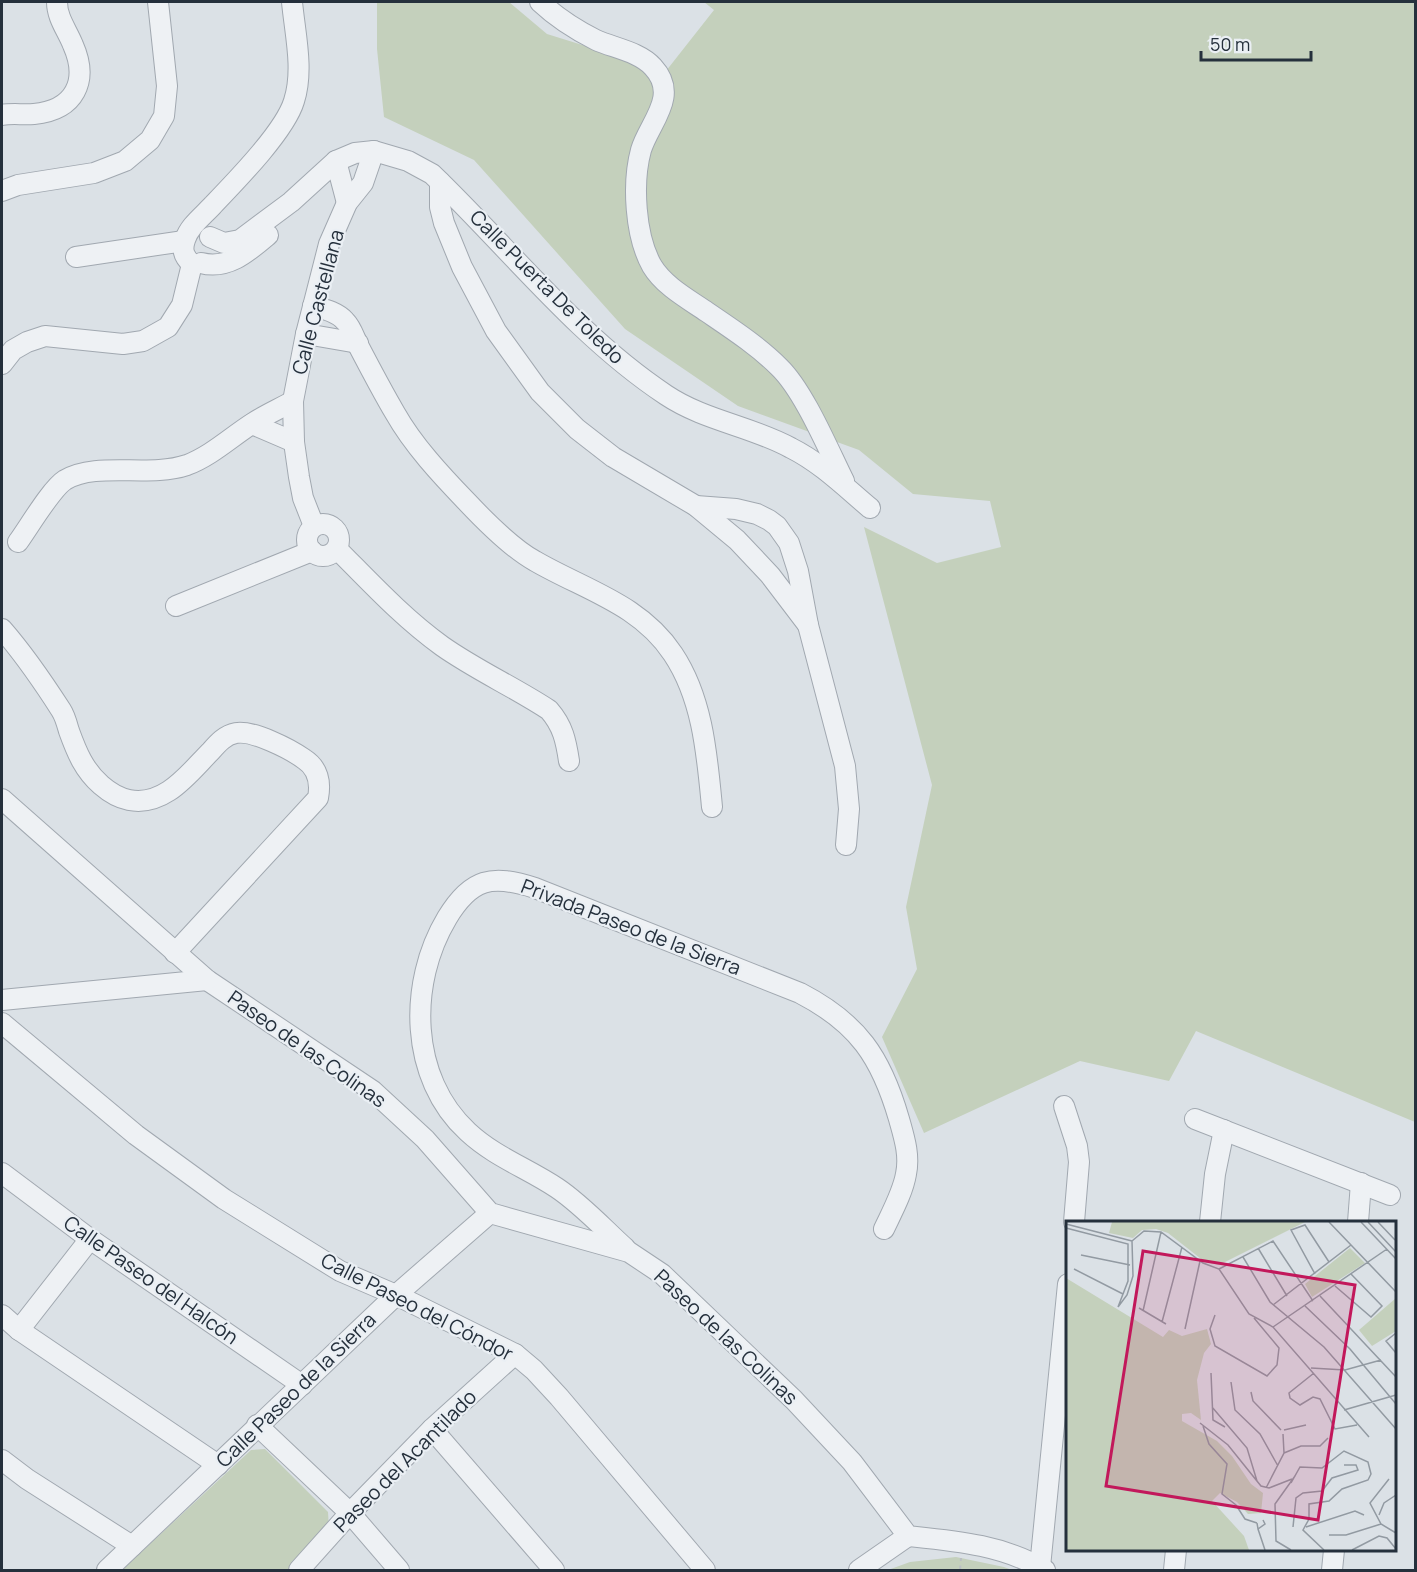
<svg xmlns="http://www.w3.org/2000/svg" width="1417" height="1572" viewBox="0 0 1417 1572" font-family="Manrope,sans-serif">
<rect width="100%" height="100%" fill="#dbe1e6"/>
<g fill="#c4d0bc">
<path d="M 377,2 L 509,2 L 547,34 L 666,71 L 714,10 L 704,2 L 1415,2 L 1415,1122 L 1196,1031 L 1169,1081 L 1080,1061 L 924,1133 L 882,1037 L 917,969 L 906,907 L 932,785 L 864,527 L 937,563 L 1001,547 L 990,501 L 913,494 L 859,450 L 738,406 L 625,329 L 474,160 L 384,117 L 377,49 Z"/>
<path d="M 265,1449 L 328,1512 L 329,1529 L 291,1570 L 122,1570 L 251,1450 Z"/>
<path d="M 956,1557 L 1004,1567 L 1012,1570 L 888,1570 L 910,1562 Z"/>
</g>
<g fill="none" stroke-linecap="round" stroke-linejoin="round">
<g stroke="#a1a8b0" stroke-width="22">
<g id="minor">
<path d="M 540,2 C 556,17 576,30 596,40 C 614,48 640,52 653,67 C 680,96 649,123 641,150 C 632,183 635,236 652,266 C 664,286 688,299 707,312 C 732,329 758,346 779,367 C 804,391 828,449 844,481"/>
<path d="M 2,115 C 12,113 23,115 34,114 C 75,110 89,81 73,45 C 67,30 57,18 57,2"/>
<path d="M 336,161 L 347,203"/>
<path d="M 440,182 L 440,207 L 444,223 L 462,267 L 496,331 L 540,392 L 577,429 L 613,457 L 696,506 L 737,540 L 770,575 L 808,625"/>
<path d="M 2,191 L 18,185 L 94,173 L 125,161 L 150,140 L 164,116 L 167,86 L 158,2"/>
<path d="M 210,237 L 224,243 L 240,240 L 291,202 L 336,161 L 355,153 L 374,151 L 408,161 L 432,174 C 509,248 577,336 666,395 C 705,421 751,426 791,448 C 821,463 845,487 870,508"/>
<path d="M 76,257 L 184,241"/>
<path d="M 201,263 C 228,270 248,252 268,235"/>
<path d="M 192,264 C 185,258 181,251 185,240 C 189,226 203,216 213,205 C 236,181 285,131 294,101 C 304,70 295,34 292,2"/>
<path d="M 313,306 C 324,309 337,312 345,321 C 352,328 354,337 358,345 C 370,368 382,391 395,413 C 413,445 441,475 467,502 C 484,520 513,549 535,561 C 585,590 640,604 673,654 C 703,699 707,755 712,807"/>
<path d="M 306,334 L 358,343"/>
<path d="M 2,364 L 13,350 L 27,342 L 45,336 L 123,344 L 143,341 L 168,327 L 182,305 L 192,264"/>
<path d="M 252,424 L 294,442"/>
<path d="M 696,506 L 736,509 L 757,514 L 769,520 L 777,526 L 789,543 L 798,571 L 808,625 L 845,766 L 849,809 L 846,845"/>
<circle cx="323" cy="540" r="16"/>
<path d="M 314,526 L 303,498 L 299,477 L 294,442 L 293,401 L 306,334 L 329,244 L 347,203 L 363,183 L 374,151"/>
<path d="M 18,542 C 29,527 51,489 65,480 C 97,461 149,478 187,465 C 211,456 231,437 253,423 C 265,415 279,409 293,401"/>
<path d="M 337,549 C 370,582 403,618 442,646 C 476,670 514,687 549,710 C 563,726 566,741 569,761"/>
<path d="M 176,606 L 312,551"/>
<path d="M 2,629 C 23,653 43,682 61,710 C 65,716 67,724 69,731 C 77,753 84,770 101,785 C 109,792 119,798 129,800 C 165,807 189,773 211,751 C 218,743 225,735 236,733 C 253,730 290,749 304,759 C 318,768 321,782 318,798 L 175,953"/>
<path d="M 2,799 L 207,980 L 373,1091 L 425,1139 L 490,1213 L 629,1252 L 662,1274 L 794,1400 L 852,1462 L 908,1536 C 956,1541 1003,1545 1045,1570"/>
<path d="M 2,1000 L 207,980"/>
<path d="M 2,1023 L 136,1135 L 224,1199 L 340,1271 L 396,1295 L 515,1354 L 534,1370 L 559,1397 L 705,1570"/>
<path d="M 1064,1106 L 1077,1146 L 1079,1162 L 1074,1222"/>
<path d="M 1195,1119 L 1390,1195"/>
<path d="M 2,1173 L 90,1239 L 302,1385"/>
<path d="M 1210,1222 L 1215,1174 L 1224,1130"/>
<path d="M 1358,1222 L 1361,1183"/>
<path d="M 625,1248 C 603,1228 581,1204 557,1188 C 527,1168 495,1157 468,1132 C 409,1078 408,983 447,918 C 471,878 492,874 535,888 L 800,993 C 858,1023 881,1057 899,1119 C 904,1137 910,1155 906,1174 C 903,1192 892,1212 884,1229"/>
<path d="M 2,1315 L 19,1330 L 218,1465"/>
<path d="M 19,1330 L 90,1239"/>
<path d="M 257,1425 L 350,1513 L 399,1570"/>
<path d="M 432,1429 L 554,1570"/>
<path d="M 2,1460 L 27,1479 L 132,1546"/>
<path d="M 1040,1567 L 1068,1284"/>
<path d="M 107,1570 L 396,1295 L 490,1213"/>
<path d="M 299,1570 L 350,1513 L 432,1429 L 515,1354"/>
<path d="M 859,1570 L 908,1536"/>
<path d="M 1174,1570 L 1176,1550"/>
<path d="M 1332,1570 L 1334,1550"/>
</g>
</g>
<path stroke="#babfc4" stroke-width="2" stroke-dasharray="4.5 4.5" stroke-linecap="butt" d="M 960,1570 L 961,1558"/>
<use href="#minor" stroke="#eef1f4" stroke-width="20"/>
</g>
<g text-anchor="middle" stroke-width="4.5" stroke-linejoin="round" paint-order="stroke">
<g font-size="20" fill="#25303c" stroke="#eaeff4">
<text transform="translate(547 287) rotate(45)" y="7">Calle Puerta De Toledo</text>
<text transform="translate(318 302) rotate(-75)" y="7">Calle Castellana</text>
<text transform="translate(631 927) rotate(21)" y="7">Privada Paseo de la Sierra</text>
<text transform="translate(307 1049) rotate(35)" y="7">Paseo de las Colinas</text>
<text transform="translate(151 1280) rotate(35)" y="7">Calle Paseo del Halcón</text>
<text transform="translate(417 1307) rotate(27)" y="7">Calle Paseo del Cóndor</text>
<text transform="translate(726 1337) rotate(43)" y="7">Paseo de las Colinas</text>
<text transform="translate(296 1390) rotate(-44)" y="7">Calle Paseo de la Sierra</text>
<text transform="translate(405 1461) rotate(-45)" y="7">Paseo del Acantilado</text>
</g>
</g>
<g transform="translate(1066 1221)">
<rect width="330" height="330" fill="#dbe1e6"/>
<path d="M 46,1 L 239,1 L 153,44 L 139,41 L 102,12 L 90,8 L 76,9 L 67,17 L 43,12 ZM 284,27 L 299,42 L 246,76 L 239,63 ZM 0,57 L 97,116 L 103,109 L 116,115 L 141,108 L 145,123 L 138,132 L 131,159 L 135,199 L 125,192 L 116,193 L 116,200 L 151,220 L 166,235 L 185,263 L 197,272 L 195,292 L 182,293 L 171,281 L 154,272 L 146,280 L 178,315 L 183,329 L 0,329 ZM 330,77 L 330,110 L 306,125 L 293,109 Z" fill="#c4d0bc"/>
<path fill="none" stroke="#929aa2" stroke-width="1.5" d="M 263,1 L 330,71M 295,1 L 330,38M 302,1 L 330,31M 312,1 L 329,19M 0,3 L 66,20M 0,7 L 62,23 L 62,60 L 52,86M 66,20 L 78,10 L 95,11 L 137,42 L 153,48 L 183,93 L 207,106 L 303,216M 192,27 L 221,75M 15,34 L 64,44M 177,36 L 204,81 L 258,126 L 330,208M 8,48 L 57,73M 153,48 L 207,20 L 247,80M 249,53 L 225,9 L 239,4 L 263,41M 269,65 L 305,96 L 316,85 L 285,53M 254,75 L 330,156M 207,84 L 285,24M 239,85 L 284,128 L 330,183M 52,86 L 61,74 L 67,55 L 66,20M 73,87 L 100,103M 77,90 L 95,11M 149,94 L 144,108 L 149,125 L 201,155 L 211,144 L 213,127 L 188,97M 96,101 L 116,26M 207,106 L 321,28M 119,108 L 134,40M 330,112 L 320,120 L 330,132M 245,147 L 279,149 L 315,139M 145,152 L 147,199 L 159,206M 248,152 L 223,172 L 224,177 L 234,184 L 247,176 L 254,178 L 269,208 L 291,204M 165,161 L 169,189 L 194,213 L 212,245M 185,171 L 187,180 L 215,209M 146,186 L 181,227 L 191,260M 278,189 L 330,174M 134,202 L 162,224 L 195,265 L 203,267 L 226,258M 137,205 L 143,223 L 161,243 L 156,273 L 170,284 L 179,298 L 191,302M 218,209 L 240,204M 218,232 L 235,225 L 254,225 L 262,217M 323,258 L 304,282 L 315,303 L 330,312M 225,262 L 234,246 L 256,247 L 278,230 L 302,241 L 305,253 L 302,259 L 276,268 L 263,280 L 243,283 L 243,298 L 237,309 L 258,329M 200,267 L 218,232 L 217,213M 313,294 L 318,282 L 330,274M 191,302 L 192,308 L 199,303 L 197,299M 227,306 L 230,277 L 237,272 L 256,270 L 266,257 L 292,249 L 290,244 L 278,244M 240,306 L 289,290 L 298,294M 192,308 L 199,329M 263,314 L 280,314 L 315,303M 225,329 L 210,320 L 209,283 L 229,255M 286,329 L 313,315 L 321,317 L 330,328"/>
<path fill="#c2185b" fill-opacity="0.15" stroke="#c2185b" stroke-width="3" d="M 77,30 L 289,64 L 252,299 L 40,265 Z"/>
<rect width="330" height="330" fill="none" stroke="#25303c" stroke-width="3"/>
</g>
<rect width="1417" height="1572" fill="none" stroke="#25303c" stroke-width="6"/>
<path d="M1201 51v9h110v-9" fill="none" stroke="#25303c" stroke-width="3"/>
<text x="1210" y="51" font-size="18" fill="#25303c" stroke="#eaeff4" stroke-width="4.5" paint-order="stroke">50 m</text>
</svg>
